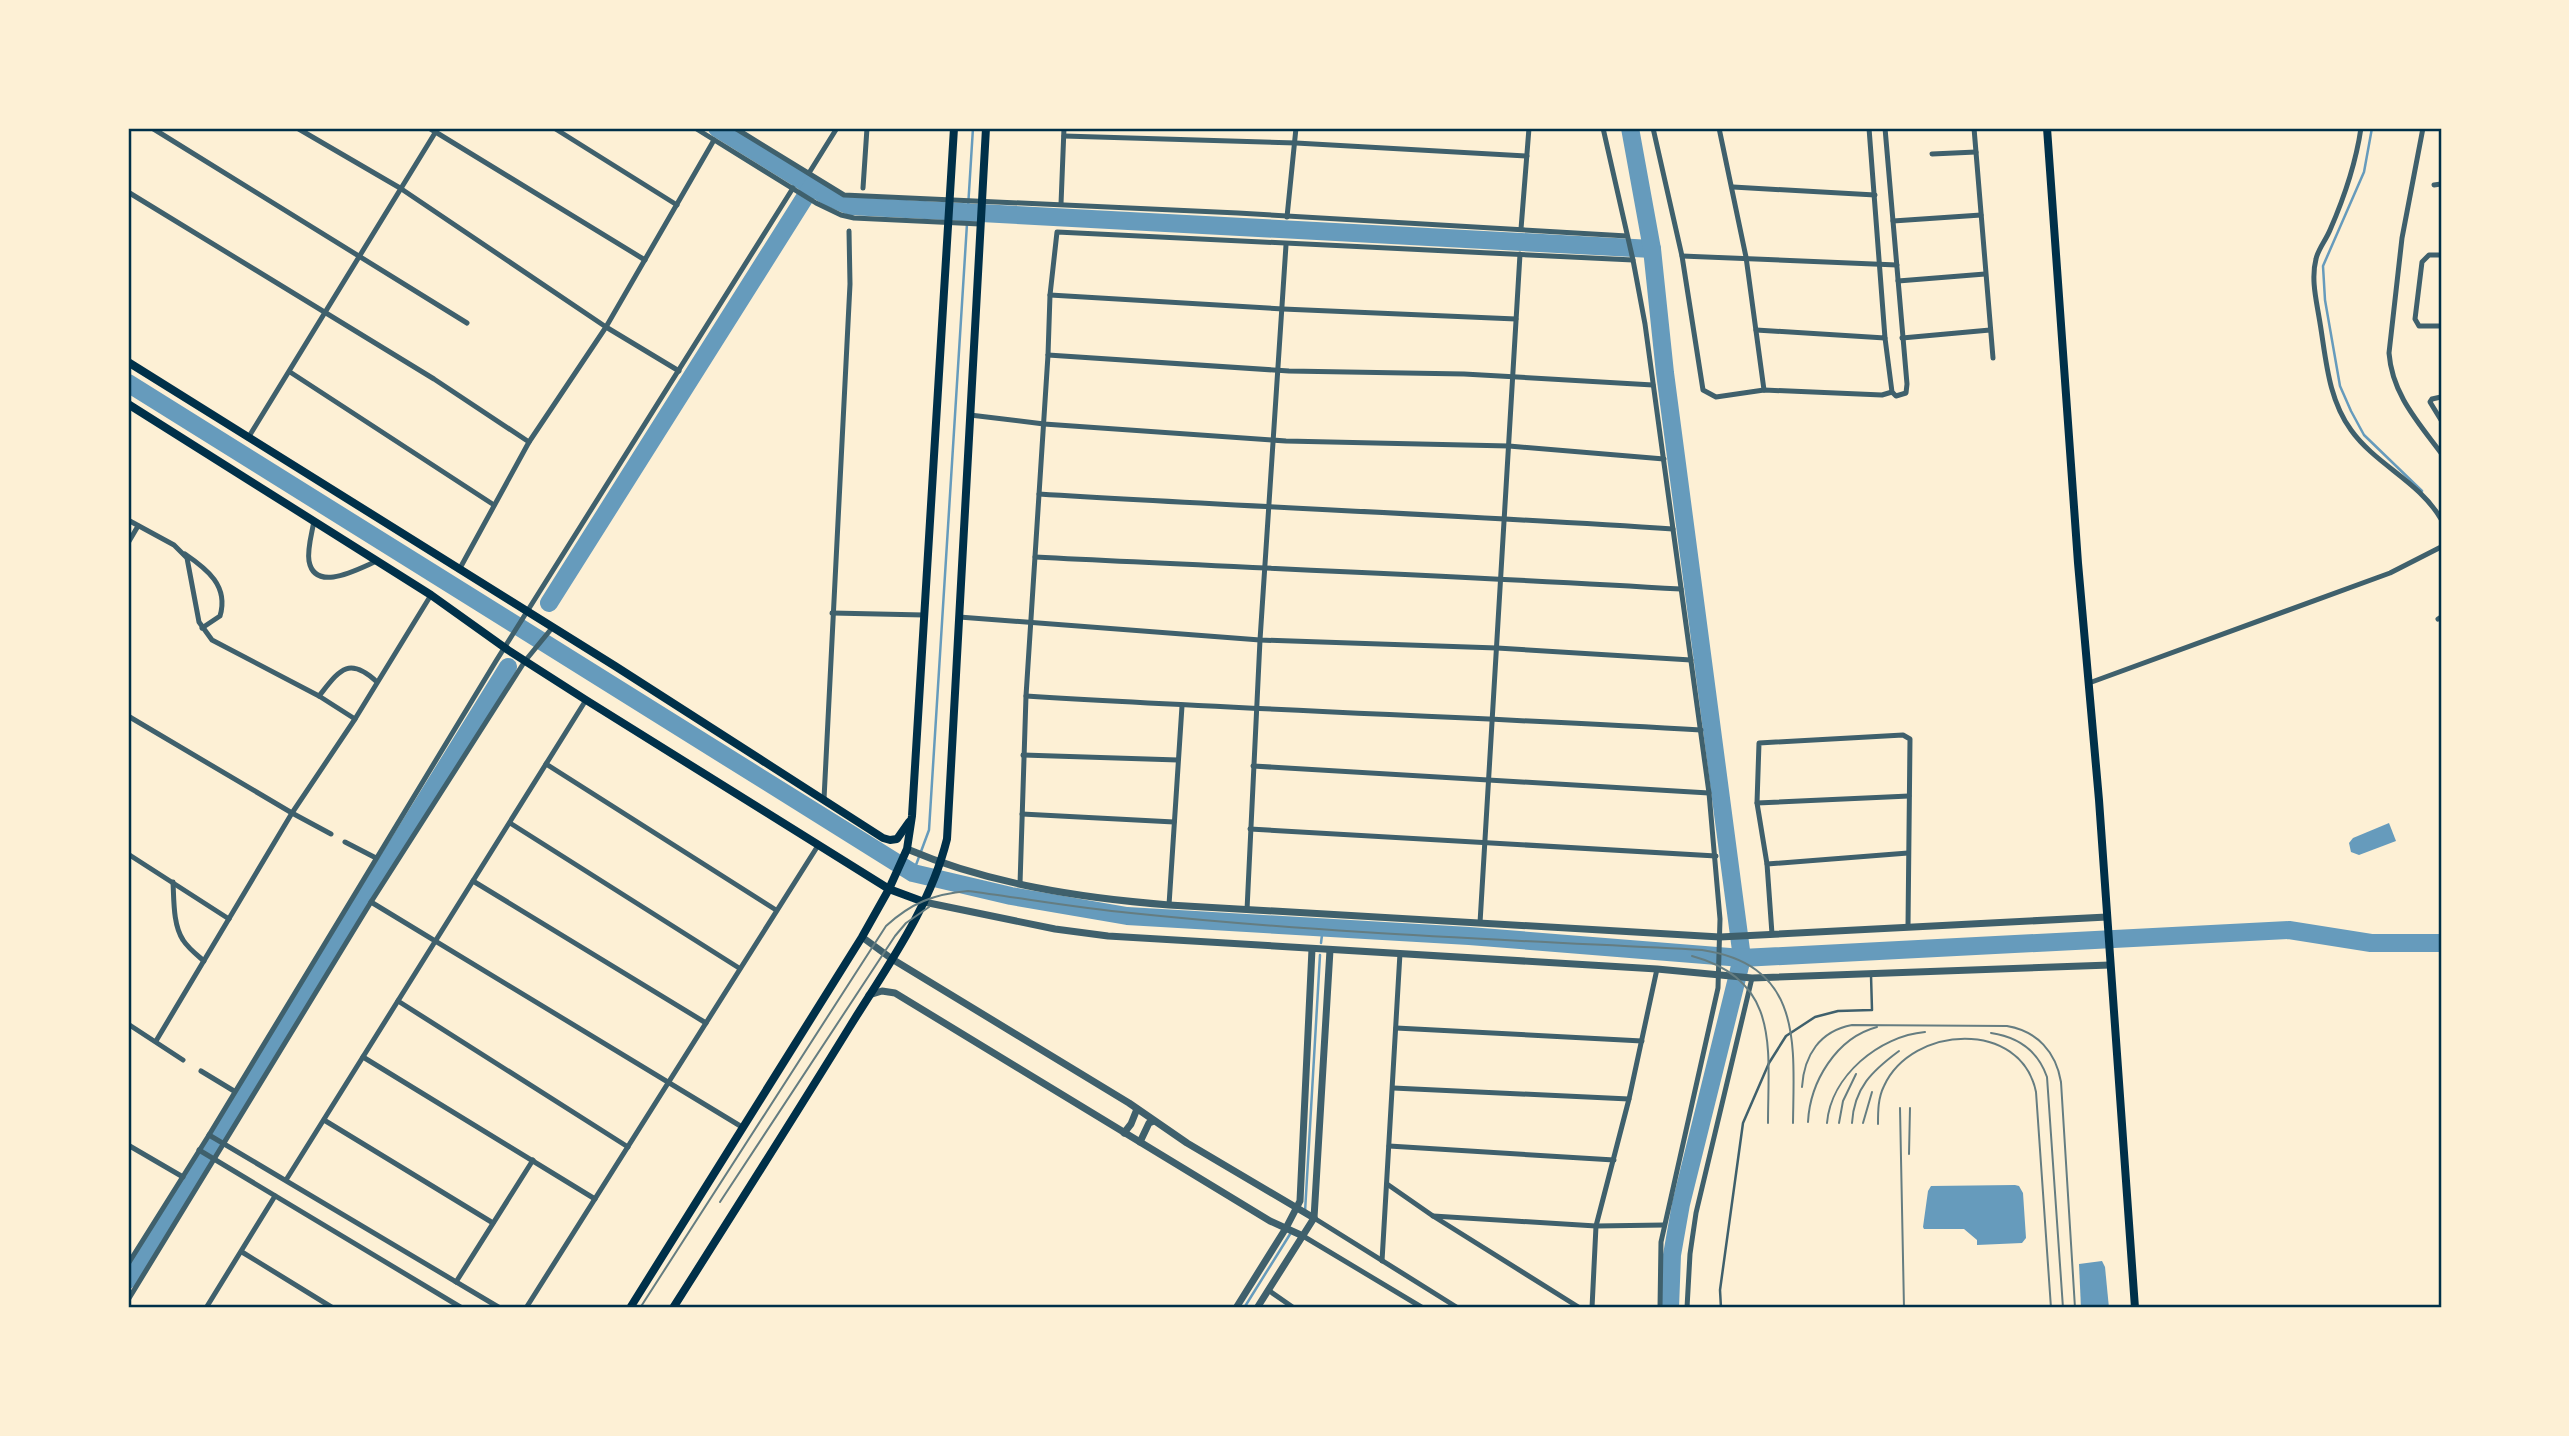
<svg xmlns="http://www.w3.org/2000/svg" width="2569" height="1436" viewBox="0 0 2569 1436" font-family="Inter,sans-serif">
<rect width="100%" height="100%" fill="#fdf0d5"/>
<g fill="#669bbc">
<path d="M 2389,823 L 2396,841 L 2359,855 L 2351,852 L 2349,843 L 2353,838 Z"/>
<path d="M 2015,1185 L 2019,1186 L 2023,1193 L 2026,1238 L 2022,1243 L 1977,1245 L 1977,1240 L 1964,1229 L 1924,1229 L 1923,1227 L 1928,1191 L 1931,1186 Z"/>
<path d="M 2102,1261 L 2105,1267 L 2109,1308 L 2081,1308 L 2079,1264 Z"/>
</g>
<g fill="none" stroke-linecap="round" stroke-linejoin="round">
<g stroke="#669bbc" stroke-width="2.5">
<path d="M 2372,128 L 2364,172 L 2323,266 L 2325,300 L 2340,386 L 2351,411 L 2364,435 L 2422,491"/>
<path d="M 913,873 L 929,830 L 973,128"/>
<path d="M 1321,943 L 1323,927"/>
<path d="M 1305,1212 L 1320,955"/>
<path d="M 1244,1308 L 1292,1231"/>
</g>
<g stroke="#669bbc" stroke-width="18">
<path d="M 717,128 L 830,198 L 850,206 L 1652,249"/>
<path d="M 1630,128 L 1652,249 L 1665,373 L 1742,958 L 1681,1204 L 1672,1255 L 1670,1308"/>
<path d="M 128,383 L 913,873 L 1011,896 L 1127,916 L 1469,936 L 1742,958 L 2289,930 L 2371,943 L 2441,943"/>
<path d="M 549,603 L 812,186"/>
<path d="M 128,1280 L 508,667"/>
</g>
<path stroke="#3f606c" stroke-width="2.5" d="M 1721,1308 L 1720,1290 L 1743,1123 L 1769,1063 L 1786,1036 L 1815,1017 L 1838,1011 L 1872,1010 L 1871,975"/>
<g stroke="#3f606c" stroke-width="5">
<path d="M 152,128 L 467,323"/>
<path d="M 297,128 L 400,188 L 606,327 L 679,371"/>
<path d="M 429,128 L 645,260"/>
<path d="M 554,128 L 677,205"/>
<path d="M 695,128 L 816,203 L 841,215 L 854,218 L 980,224"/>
<path d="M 735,128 L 844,195 L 1238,213 L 1627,236"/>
<path d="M 1603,128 L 1633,260 L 1645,324 L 1709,793 L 1720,919 L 1718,988 L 1661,1242 L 1660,1308"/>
<path d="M 1653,128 L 1682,256 L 1703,390 L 1716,397 L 1764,390 L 1882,395 L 1892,392"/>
<path d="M 1719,128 L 1746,257 L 1764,390"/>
<path d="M 1974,128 L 1993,358"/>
<path d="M 2361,128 C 2356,162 2344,198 2330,230 C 2326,240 2318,249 2316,259 C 2311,278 2316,299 2319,317 C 2326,356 2327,397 2351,430 C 2376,465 2419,481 2441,519"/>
<path d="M 2423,128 L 2402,238 L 2389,353 C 2392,394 2418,422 2441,453"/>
<path d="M 1064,136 L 1296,143 L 1527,156"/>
<path d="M 1932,154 L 1976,152"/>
<path d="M 809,173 L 837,128"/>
<path d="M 2434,185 L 2441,184"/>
<path d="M 1733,187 L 1875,195"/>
<path d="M 863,188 L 867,128"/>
<path d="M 128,192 L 434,379 L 529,442"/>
<path d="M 1061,204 L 1064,128"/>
<path d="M 1287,217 L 1296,128"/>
<path d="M 1893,221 L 1981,215"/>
<path d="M 1521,229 L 1529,128"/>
<path d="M 2441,255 L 2429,255 L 2422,262 L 2415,319 L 2419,326 L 2441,326"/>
<path d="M 1682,256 L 1897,265"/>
<path d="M 1898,281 L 1985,274"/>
<path d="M 1050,295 L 1283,309 L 1516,319"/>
<path d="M 1756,330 L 1885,338 L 1869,128"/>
<path d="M 1885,338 L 1892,392 L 1896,396 L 1906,393 L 1907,384 L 1885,128"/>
<path d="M 1902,338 L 1990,330"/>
<path d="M 1048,355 L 1289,371 L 1464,374 L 1653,385"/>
<path d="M 290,372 L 494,505"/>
<path d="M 2441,397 L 2432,399 L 2430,402 L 2441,420"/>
<path d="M 970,415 L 1044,424 L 1286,441 L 1509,446 L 1664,459"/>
<path d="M 248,438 L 438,128"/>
<path d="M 1039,494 C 1250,507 1462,515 1673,529"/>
<path d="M 128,520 L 174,545 L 187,558 L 199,622 L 212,640 L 319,696 L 355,719"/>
<path d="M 314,521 C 312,533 307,549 309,561 C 315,594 360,568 377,561"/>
<path d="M 128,543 L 138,526"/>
<path d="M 185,554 C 207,569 229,586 220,616 L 202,628"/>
<path d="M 1035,557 C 1251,568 1466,576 1681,589"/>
<path d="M 459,570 L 529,442 L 606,327 L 714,140"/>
<path d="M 832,613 L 924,615"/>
<path d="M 959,617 L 1260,640 L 1497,648 L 1691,660"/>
<path d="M 2438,619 L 2441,617"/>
<path d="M 2089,683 L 2390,573 L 2441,547"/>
<path d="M 319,696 C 339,671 348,655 377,682"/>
<path d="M 1026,696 C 1251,710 1476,717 1701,730"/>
<path d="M 128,716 L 292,813 L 331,834"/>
<path d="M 1023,755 L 1178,760"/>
<path d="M 546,764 L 776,910"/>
<path d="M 1253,766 L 1709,793"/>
<path d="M 824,799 L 850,284 L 849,231"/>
<path d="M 1757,803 L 1909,796"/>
<path d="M 1022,814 L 1174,822"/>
<path d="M 510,823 L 739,968"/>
<path d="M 1250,829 L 1716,856"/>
<path d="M 345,842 L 376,858"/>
<path d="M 128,854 L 229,919"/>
<path d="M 1767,864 L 1908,853"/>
<path d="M 473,881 L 706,1023"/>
<path d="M 173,882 C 174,900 173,925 183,940 C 188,948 197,955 204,961"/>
<path d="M 1020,884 L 1026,696 L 1048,355 L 1050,295 L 1057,232 L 1633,260"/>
<path d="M 371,902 L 742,1127"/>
<path d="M 1169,905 L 1182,706"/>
<path d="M 1247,910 L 1260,640 L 1286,245"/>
<path d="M 1480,923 L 1520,254"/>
<path d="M 1772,934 L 1767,864 L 1757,803 L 1759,743 L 1903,735 L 1910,739 L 1908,927"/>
<path d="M 398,1001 L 628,1147"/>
<path d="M 128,1024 L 183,1060"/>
<path d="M 1396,1028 L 1642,1041"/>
<path d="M 156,1041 L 292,813 L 355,719 L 431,595"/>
<path d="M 363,1057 L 595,1199"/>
<path d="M 201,1071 L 234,1091"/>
<path d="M 1393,1088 L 1629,1099"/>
<path d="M 324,1120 L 493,1223"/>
<path d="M 209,1135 L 500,1308"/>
<path d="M 128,1145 L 183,1177"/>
<path d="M 1389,1146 L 1614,1160"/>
<path d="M 199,1150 L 462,1308"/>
<path d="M 286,1180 L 586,700"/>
<path d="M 1387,1184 L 1433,1216 L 1580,1308"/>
<path d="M 1433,1216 L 1596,1226 L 1664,1225"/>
<path d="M 1314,1218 L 1458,1308"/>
<path d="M 1303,1236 L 1423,1308"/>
<path d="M 242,1252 L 333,1308"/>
<path d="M 1382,1261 L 1400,953"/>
<path d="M 128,1264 L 209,1135 L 496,661 L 793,188"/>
<path d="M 456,1282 L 533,1160"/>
<path d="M 1268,1290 L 1294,1308"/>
<path d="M 128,1300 L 371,902 L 525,661 L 552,628"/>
<path d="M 206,1308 L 275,1196"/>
<path d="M 526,1308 L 819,844"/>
<path d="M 1592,1308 L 1596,1226 L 1629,1099 L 1657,969"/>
<path d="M 1687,1308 L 1690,1254 L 1696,1213 L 1752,978"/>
</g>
<g stroke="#3f606c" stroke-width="7">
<path d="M 907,849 C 989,884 1081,898 1169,905 L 1720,937 L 2107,917"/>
<path d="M 924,902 L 1055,929 L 1108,936 L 1657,969 L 1752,978 L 2110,965"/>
<path d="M 862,937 L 892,959 L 1129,1103 L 1187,1143 L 1314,1218"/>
<path d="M 869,995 L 882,991 L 895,993 L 1270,1221 L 1303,1236"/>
<path d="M 1124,1133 L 1131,1124 L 1137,1109"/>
<path d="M 1140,1142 L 1149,1123 L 1154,1121"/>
<path d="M 1236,1308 L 1286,1228 L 1300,1201 L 1312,949"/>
<path d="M 1257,1308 L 1314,1218 L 1330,950"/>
</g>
<g stroke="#003049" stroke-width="8">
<path d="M 2047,128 L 2078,563 L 2099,800 L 2135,1308"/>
<path d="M 128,362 L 615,666 L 883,838 L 890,840 L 897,839 L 909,822"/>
<path d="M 128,404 L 431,595 L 508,650 L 586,700 L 889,889 L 924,902"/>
<path d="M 630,1308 L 862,937 L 889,889 L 907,849 L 912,816 L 954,128"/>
<path d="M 673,1308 C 732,1215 791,1122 849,1028 C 886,968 930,908 947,839 L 986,128"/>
</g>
<g stroke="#657d81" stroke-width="2">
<path d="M 1692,956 C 1781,980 1768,1049 1768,1123"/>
<path d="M 1991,1033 C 2018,1037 2038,1051 2047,1077 L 2063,1308"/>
<path d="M 1802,1087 C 1804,1055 1820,1031 1852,1025 L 2007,1026 C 2037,1031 2056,1052 2061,1082 L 2075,1308"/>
<path d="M 1900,1108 L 1904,1308"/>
<path d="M 1808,1122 C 1810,1082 1836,1038 1877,1027"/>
<path d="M 1827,1123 C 1831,1076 1879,1036 1925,1032"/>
<path d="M 1839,1123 L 1843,1101 L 1856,1074"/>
<path d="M 1852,1123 C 1854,1088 1872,1071 1899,1051"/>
<path d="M 1863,1123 L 1872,1092"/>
<path d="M 1878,1124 C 1878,1111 1878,1098 1884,1086 C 1912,1025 2021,1019 2036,1092 L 2051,1308"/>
<path d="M 1909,1154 L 1910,1108"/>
<path d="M 720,1202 L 895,936 L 906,923 L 929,907"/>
<path d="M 640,1308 L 886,926 C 911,903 934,894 968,891 C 1022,898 1076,908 1131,913 C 1320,933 1511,940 1702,950 C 1803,965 1794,1043 1793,1123"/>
</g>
</g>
<rect width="2569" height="1436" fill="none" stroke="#fdf0d5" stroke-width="259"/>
<rect x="130" y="130" width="2310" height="1176" fill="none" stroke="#003049" stroke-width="2.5"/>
</svg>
